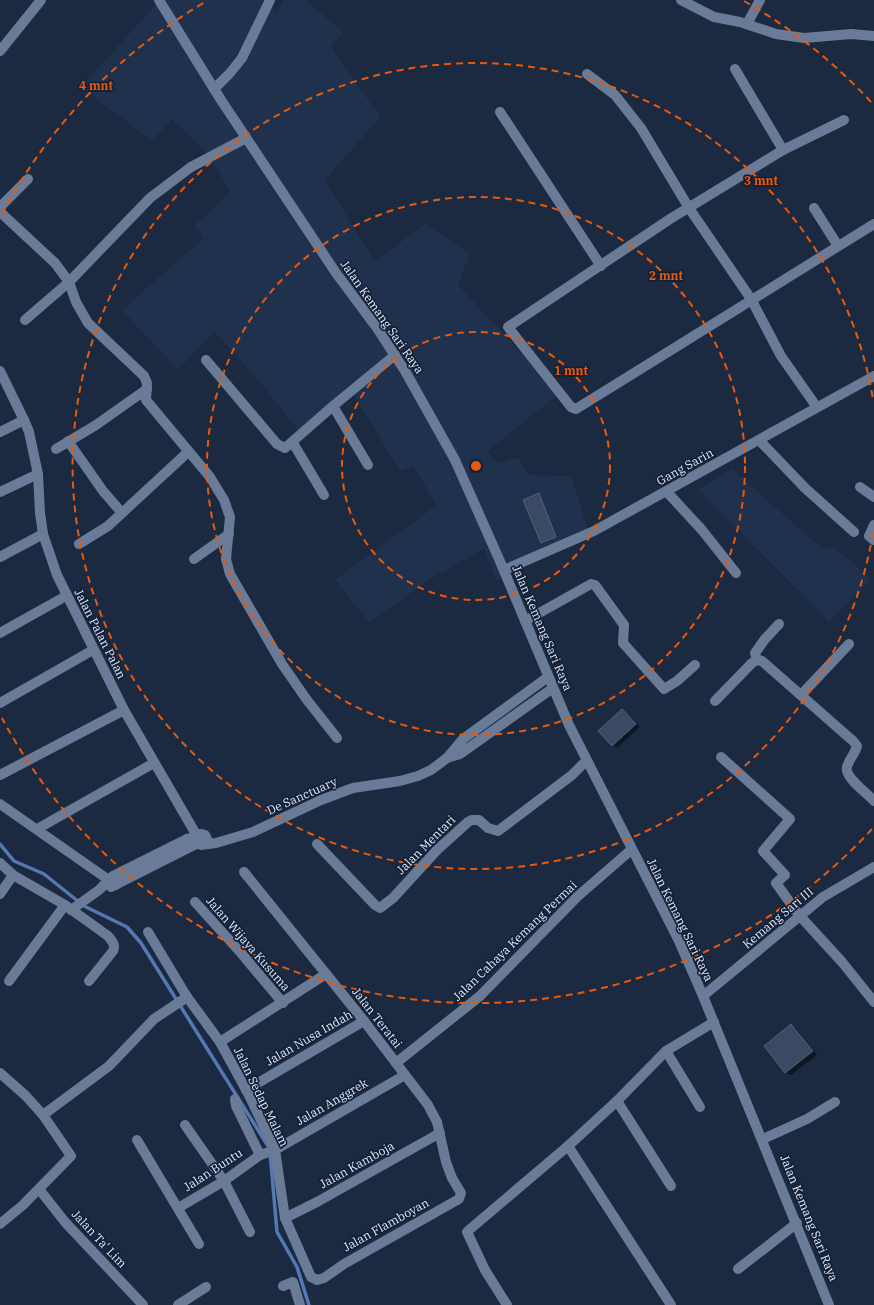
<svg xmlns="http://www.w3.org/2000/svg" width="874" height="1305" viewBox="0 0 874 1305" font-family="'IBM Plex Serif',serif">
<rect width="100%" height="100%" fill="#1c2a41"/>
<g fill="#20314e">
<path d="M 160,0 L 262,0 L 276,13 L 284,0 L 305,0 L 343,32 L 331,46 L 380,117 L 325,180 L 375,262 L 426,223 L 470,253 L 458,285 L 559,394 L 487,451 L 499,464 L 518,457 L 528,475 L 571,476 L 590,537 L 497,580 L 484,549 L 433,577 L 369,623 L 335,580 L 437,505 L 413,466 L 400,471 L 353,393 L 301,434 L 261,383 L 214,331 L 178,370 L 122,310 L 204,238 L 195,225 L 231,192 L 205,150 L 172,119 L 152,141 L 81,87 Z"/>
<path d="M 732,469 L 821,548 L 834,547 L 871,579 L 829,622 L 699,490 Z"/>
</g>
<g fill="#0007">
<path d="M 539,495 L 556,537 L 543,543 L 542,542 Z"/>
<path d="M 622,710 L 640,727 L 617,748 L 612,745 Z"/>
<path d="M 791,1025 L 796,1028 L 817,1055 L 791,1075 L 786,1073 L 765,1046 Z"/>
</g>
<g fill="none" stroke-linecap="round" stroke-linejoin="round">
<g stroke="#5478b3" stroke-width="3.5">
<path d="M 0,844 L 14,861 L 44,874 L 84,906 L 127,927 L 141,943 L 268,1146"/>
<path d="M 270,1152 L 277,1232 L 297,1267 L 309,1305"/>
</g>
</g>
<g fill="#3b4a63" stroke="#51617c">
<path d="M 539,493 L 556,537 L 541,543 L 523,500 Z"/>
<path d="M 622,709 L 636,724 L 612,746 L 598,731 Z"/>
<path d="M 791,1024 L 813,1051 L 785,1073 L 764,1046 Z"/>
</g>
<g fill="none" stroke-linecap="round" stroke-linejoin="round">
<g stroke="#6a7b97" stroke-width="10">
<path d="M 681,0 L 714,17 L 740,22 L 776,34 L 804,38 L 851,34 L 874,36"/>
<path d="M 747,24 L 760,0"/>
<path d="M 0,51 L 41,0"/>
<path d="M 735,69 L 783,150"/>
<path d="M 587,74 L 615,95 L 641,128 L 689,208 L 751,299 L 781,356 L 816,406"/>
<path d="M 214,89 L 230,73 L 242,58 L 270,0"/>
<path d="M 500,112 L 601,266"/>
<path d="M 844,120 L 783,150 L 670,219 L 508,327 L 571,407 L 576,409 L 874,224"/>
<path d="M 0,207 L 28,179"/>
<path d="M 814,208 L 838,246"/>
<path d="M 0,212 L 55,263 L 69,282 L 76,302 L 88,323 L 144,376 L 147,383 L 146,400 L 210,477 L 224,500 L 230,517 L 226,559 L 230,574 L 282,664 L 307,700 L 337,738"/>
<path d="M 25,320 L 69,282 L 150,198 L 191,167 L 246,138"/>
<path d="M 206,360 L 277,444 L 285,448 L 333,406 L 395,355"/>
<path d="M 0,371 L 24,420"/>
<path d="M 333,406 L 368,465"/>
<path d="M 0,432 L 24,420 L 29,432 L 38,474 L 40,513 L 43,534 L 57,575 L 124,710 L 197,836"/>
<path d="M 759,440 L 805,488 L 854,532"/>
<path d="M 68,441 L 103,491 L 122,513"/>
<path d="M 293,443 L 324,495"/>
<path d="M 56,449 L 96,425 L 147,389"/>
<path d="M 860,487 L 874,497"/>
<path d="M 0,492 L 38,474"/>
<path d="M 667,492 L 702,530 L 736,573"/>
<path d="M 874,525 L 869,536 L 874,540"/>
<path d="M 79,544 L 108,526 L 188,452"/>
<path d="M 0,557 L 43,534"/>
<path d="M 194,559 L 229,534"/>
<path d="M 525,621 L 591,584 L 595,585 L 624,625 L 623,643 L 664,689 L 677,681 L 695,665"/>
<path d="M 0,633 L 66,596"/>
<path d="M 757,660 L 755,653 L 765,639 L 779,624"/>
<path d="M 801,695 L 849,644"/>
<path d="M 715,701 L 752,663 L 757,660 L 762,661 L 853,741 L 857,746 C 855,754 849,759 847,767 C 844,777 867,793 874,801"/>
<path d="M 0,703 L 93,650"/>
<path d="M 721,757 L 790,819 L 763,851 L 785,875 L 776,883 L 799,915 L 842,962 L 874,1002"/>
<path d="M 447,758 L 460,754 L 553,688"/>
<path d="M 0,775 L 124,710"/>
<path d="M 0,804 L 116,885"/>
<path d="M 37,829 L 154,763"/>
<path d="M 205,843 L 207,839 L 205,835 L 200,834 L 197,836 L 196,840 L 201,845 L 216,843 L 253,832 L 321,800 L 353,788 L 400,781 L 418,776 L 431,770 L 447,758 L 463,739 L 548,677"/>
<path d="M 317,844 L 375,905 L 380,908 L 393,898 L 437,850 L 468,822 L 472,820 L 479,820 L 488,828 L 498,831 L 572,775 L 586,761"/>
<path d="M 0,863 L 13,875 L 65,905 L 108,936 C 112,941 116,945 113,951 L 89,981"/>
<path d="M 111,887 L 198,843"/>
<path d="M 0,894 L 13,875"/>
<path d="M 195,902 L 241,953 L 283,1003"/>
<path d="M 71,910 L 99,890 L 113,876 L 187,839 L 196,837"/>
<path d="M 148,932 L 187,997 L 220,1042 L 249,1095 L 275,1150 L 285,1218 L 311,1277 L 317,1280 L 324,1278 L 344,1264 L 459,1199 L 461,1193 L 452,1178 L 446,1162 L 437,1122 L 428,1105 L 364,1021 L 244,872"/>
<path d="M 9,981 L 65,905"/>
<path d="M 703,996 L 823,897 L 874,867"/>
<path d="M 220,1042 L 326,974"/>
<path d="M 666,1051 L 700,1107"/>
<path d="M 396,1063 L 480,996 L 578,896 L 631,850"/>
<path d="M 0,1073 L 26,1096 L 43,1115 L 71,1156 L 23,1205 L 0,1224"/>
<path d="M 246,1090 L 364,1021"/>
<path d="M 235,1099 L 236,1106 L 260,1155"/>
<path d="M 617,1101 L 671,1186"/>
<path d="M 43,1115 L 109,1066 L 154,1019 L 187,997"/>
<path d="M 185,1125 L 224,1181 L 250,1232"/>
<path d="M 763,1139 L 807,1119 L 835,1102"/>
<path d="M 137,1140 L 199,1244"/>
<path d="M 568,1146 L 671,1305"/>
<path d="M 39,1189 L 65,1222 L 143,1305"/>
<path d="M 178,1208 L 224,1181 L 260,1155 L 275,1150 L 405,1075"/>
<path d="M 285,1218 L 317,1202 L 440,1133"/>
<path d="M 738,1269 L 797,1223"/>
<path d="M 283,1286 L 293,1282 L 300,1305"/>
<path d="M 178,1305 L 206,1287"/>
<path d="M 507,1305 L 485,1270 L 467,1232 L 469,1230 L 568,1146 L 617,1101 L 666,1051 L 714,1022"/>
</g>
<path stroke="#6a7b97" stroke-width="10" d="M 504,570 L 594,531 L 874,376"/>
<path stroke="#6a7b97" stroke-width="10" d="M 159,0 L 221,100 L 336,273 L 377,328 L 405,371 L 455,460 L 499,559 L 569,725 L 679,941 L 703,996 L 829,1305"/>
</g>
<g fill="none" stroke="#e8590c" stroke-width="2" stroke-dasharray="7 5">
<circle cx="476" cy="466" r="134"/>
<circle cx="476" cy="466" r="269"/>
<path d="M873 533A403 403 0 1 1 873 399"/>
<path d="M872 829A537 537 0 0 1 2 718M2 214A537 537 0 0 1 207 1M744 1A537 537 0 0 1 872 103"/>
</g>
<g text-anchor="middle" stroke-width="3.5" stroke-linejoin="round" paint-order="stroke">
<g font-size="12" fill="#dfe9f8" stroke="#132037">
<text transform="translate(382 317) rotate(55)" y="4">Jalan Kemang Sari Raya</text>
<text transform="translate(685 467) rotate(-29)" y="4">Gang Sarin</text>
<text transform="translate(542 628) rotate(67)" y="4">Jalan Kemang Sari Raya</text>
<text transform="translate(100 634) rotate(63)" y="4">Jalan Palan Palan</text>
<text transform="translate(302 796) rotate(-24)" y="4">De Sanctuary</text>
<text transform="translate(426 845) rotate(-45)" y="4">Jalan Mentari</text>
<text transform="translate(778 918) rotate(-40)" y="4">Kemang Sari III</text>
<text transform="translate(680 920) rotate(64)" y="4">Jalan Kemang Sari Raya</text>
<text transform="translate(515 941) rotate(-44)" y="4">Jalan Cahaya Kemang Permai</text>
<text transform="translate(248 944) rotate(49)" y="4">Jalan Wijaya Kusuma</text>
<text transform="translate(377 1018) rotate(52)" y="4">Jalan Teratai</text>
<text transform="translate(309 1038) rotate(-30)" y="4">Jalan Nusa Indah</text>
<text transform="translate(261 1097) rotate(64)" y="4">Jalan Sedap Malam</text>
<text transform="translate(332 1102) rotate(-30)" y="4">Jalan Anggrek</text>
<text transform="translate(357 1165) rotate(-29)" y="4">Jalan Kamboja</text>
<text transform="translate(213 1170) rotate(-33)" y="4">Jalan Buntu</text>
<text transform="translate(809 1218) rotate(68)" y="4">Jalan Kemang Sari Raya</text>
<text transform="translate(386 1225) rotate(-29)" y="4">Jalan Flamboyan</text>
<text transform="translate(99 1239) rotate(47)" y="4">Jalan Ta' Lim</text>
</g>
</g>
<circle cx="476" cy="466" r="6" fill="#e8590c" stroke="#132037" stroke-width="2"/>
<g font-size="12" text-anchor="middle" font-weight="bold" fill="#e8590c" stroke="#132037" stroke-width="3.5" stroke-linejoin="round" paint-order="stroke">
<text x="96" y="90">4 mnt</text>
<text x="761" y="185">3 mnt</text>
<text x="666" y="280">2 mnt</text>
<text x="571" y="375">1 mnt</text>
</g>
</svg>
